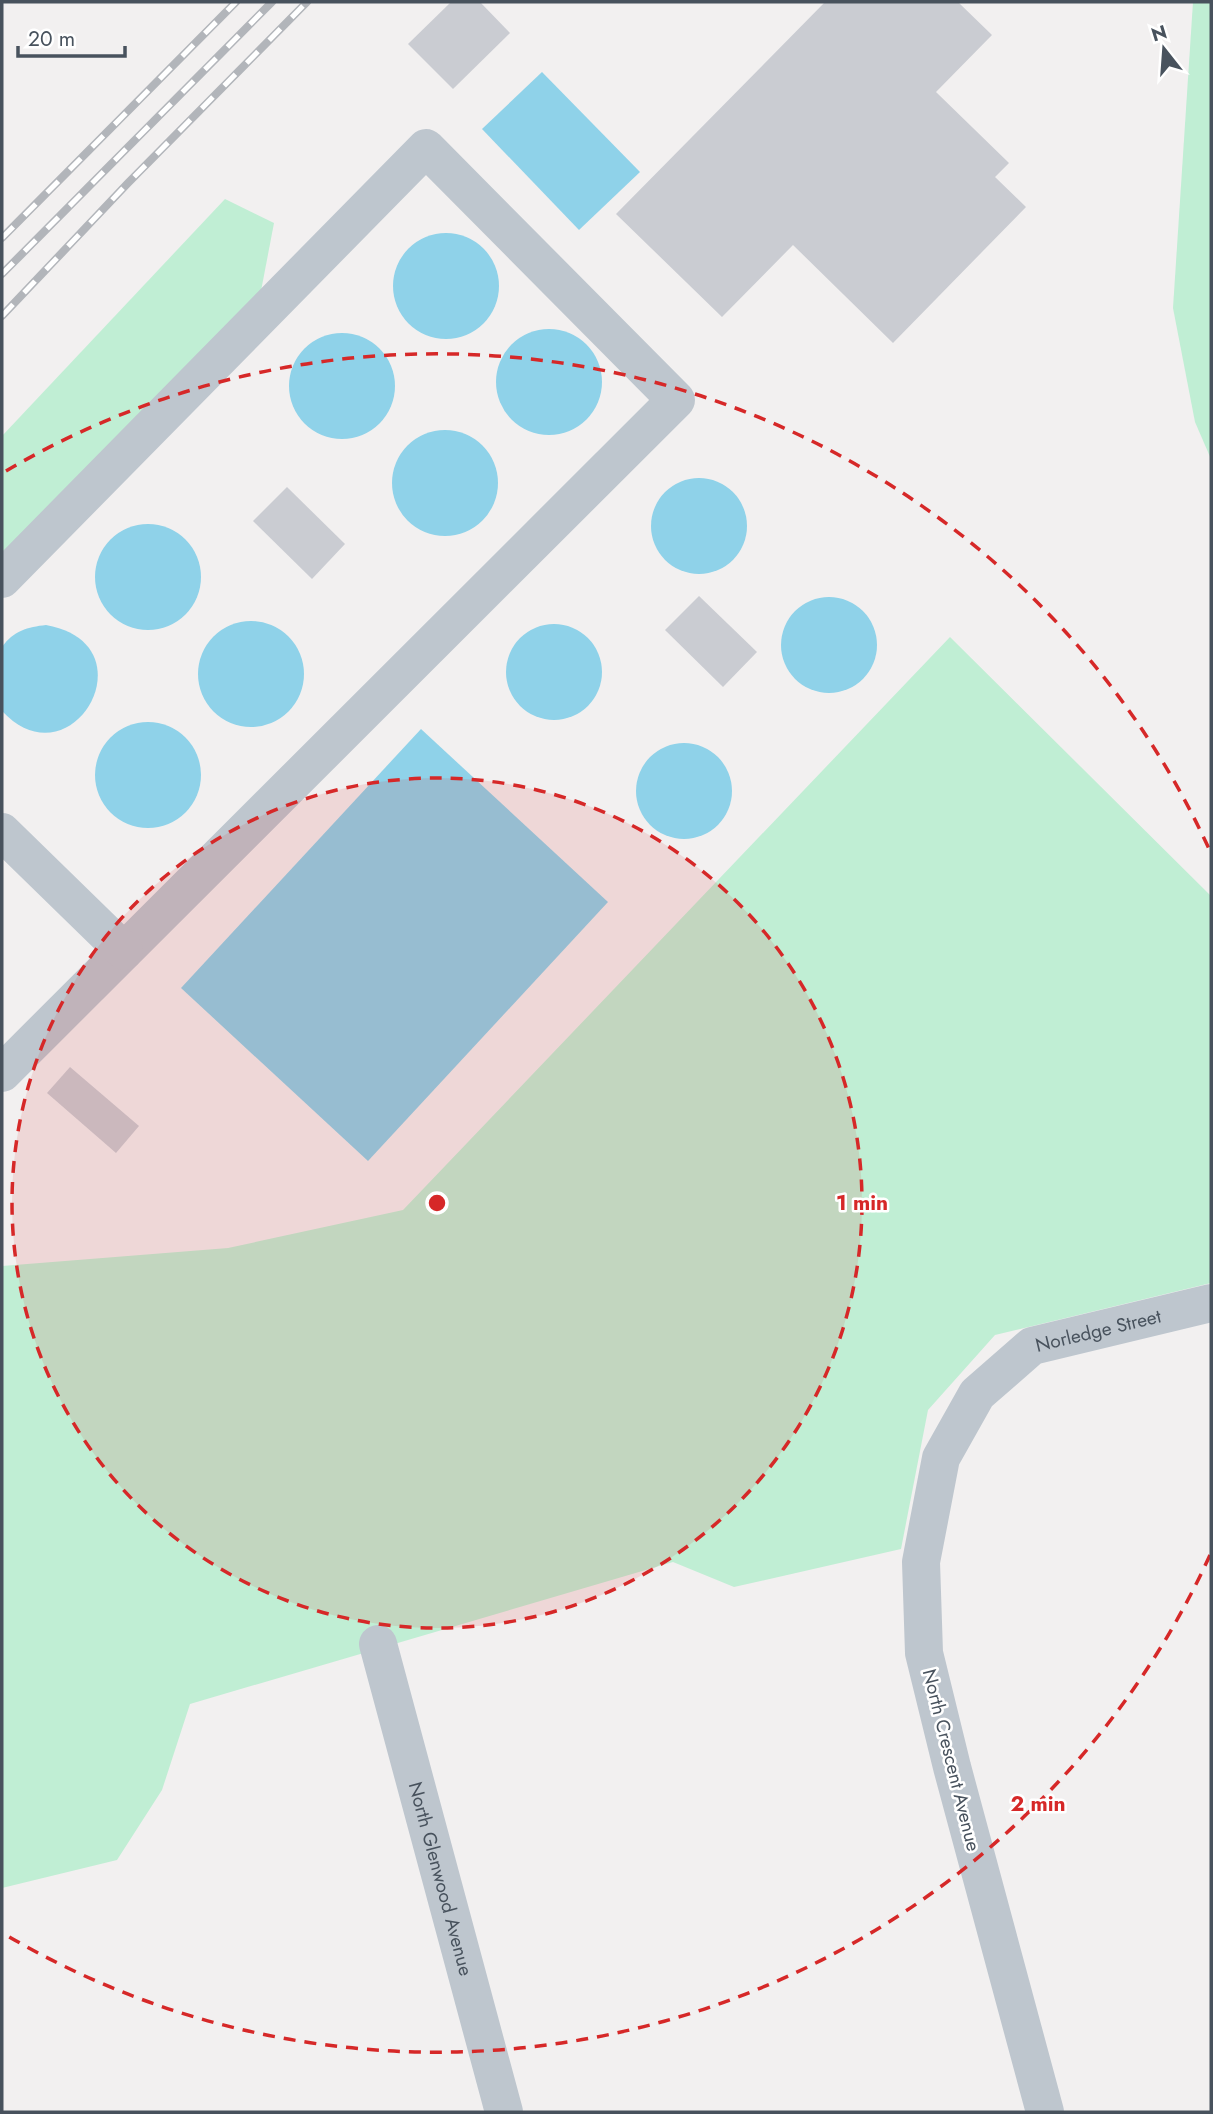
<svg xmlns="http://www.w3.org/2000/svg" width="1213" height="2114" font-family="Jost,sans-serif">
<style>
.green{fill:#c0eed4}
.water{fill:#8fd2e9}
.building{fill:#caccd2}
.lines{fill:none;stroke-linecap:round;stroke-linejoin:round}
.minor{stroke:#bec6ce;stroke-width:38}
.rail-casing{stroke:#b2b5ba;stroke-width:8}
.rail{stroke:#fff;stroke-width:5;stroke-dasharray:16;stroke-linecap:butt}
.ring{fill:none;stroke:#d62828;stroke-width:3.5;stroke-dasharray:12 9}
.labels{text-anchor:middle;stroke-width:5;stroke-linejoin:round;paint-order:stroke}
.street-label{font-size:19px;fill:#48525d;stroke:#fff}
.centre{fill:#d62828;stroke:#fff;stroke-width:3.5}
.ring-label{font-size:21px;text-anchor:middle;font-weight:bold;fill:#d62828;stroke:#fff;stroke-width:5;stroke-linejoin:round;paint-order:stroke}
</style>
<rect width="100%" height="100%" fill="#f2f0f0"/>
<!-- green -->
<g class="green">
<path d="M 1193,2 L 1211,2 L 1211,459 L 1195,422 L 1173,308 Z"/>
<path d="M 225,199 L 274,223 L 261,291 L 2,554 L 2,436 Z"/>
<path d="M 950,637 L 1211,896 L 1211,1283 L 995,1335 L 928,1410 L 901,1549 L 734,1587 L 673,1562 L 190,1704 L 162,1790 L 117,1860 L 2,1888 L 2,1266 L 228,1248 L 403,1210 Z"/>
</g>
<!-- water -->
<g class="water">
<path d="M 542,72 L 640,172 L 579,230 L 482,129 Z"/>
<circle cx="446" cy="286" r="53"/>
<circle cx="549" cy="382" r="53"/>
<circle cx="342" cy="386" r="53"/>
<circle cx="445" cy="483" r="53"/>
<circle cx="699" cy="526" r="48"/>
<circle cx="148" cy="577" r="53"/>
<circle cx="829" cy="645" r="48"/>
<circle cx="251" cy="674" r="53"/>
<circle cx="554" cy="672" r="48"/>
<path d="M 46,625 C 153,644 72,786 2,711 L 2,647 C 13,631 28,627 46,625 Z"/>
<circle cx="148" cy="775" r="53"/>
<path d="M 421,729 L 608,902 L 368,1161 L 181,988 Z"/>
<circle cx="684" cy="791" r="48"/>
</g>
<!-- building -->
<g class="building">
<path d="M 451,2 L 480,2 L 510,33 L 453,89 L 408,44 Z"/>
<path d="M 825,2 L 958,2 L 992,35 L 936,92 L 1009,163 L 995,177 L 1026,207 L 893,343 L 793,245 L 722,317 L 616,214 Z"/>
<path d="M 287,487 L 345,544 L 312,579 L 253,521 Z"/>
<path d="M 699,596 L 757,652 L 723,687 L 665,630 Z"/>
<path d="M 70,1067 L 139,1126 L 116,1153 L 47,1093 Z"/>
</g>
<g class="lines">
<!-- minor -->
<g class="minor">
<path d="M 2,579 L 426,148 L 676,400 L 2,1073"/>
<path d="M 2,832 L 124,951"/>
<path id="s1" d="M 378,1644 L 504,2112"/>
<path id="s2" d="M 1045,2112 L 952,1767 L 924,1653 L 921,1562 L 941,1458 L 977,1394 L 1032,1346 L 1211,1303"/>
</g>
<defs>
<g id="rail">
<path d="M 2,238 L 236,2"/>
<path d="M 2,274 L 272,2"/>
<path d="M 2,316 L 128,183 L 307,2"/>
</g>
</defs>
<!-- rail casing -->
<use href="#rail" class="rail-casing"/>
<!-- rail -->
<use href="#rail" class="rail"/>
</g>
<!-- distance rings -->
<circle cx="437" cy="1203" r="425" fill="#d62828" fill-opacity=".12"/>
<g class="ring">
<circle cx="437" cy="1203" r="425"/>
<path d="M1210 1555A850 850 0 0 1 6 1935M6 471A850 850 0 0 1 1210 851"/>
</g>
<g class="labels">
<!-- street labels -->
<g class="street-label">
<text dy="7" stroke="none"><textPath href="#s2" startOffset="886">Norledge Street</textPath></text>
<text transform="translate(952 1760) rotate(76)" y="7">North Crescent Avenue</text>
<text dy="7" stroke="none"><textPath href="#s1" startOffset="243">North Glenwood Avenue</textPath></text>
</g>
</g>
<circle cx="437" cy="1203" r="10" class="centre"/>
<g class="ring-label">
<text x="862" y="1210">1 min</text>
<text x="1038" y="1811">2 min</text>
</g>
<!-- border -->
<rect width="1213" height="2114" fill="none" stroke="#48525d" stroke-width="7"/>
<!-- north arrow -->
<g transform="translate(1164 49) rotate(343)" stroke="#ffffff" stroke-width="5" paint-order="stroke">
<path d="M0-5L12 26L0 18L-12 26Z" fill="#48525d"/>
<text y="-10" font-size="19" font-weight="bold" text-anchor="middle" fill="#48525d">N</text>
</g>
<!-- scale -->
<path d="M18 46v10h107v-10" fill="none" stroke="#48525d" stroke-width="3.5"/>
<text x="28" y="46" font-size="21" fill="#48525d" stroke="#ffffff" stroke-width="5" paint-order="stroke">20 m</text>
</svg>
